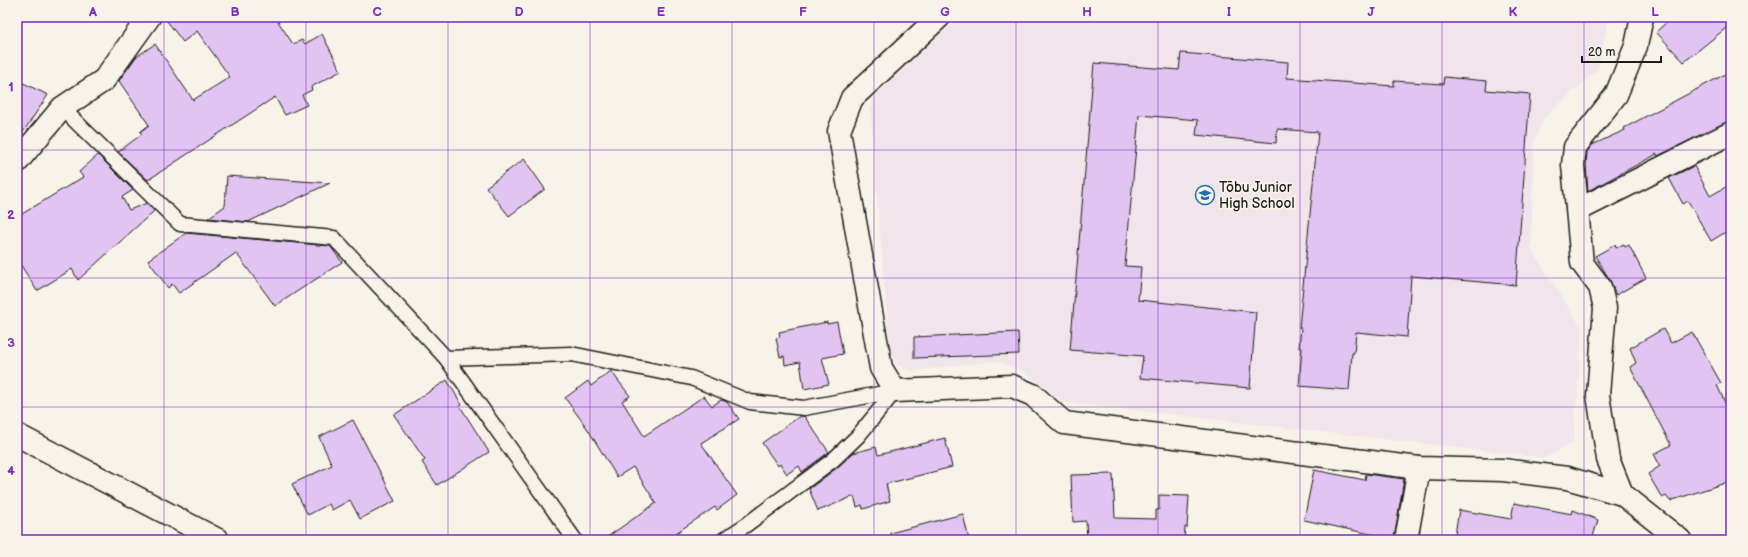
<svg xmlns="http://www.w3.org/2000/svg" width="1748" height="557" font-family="'Balsamiq Sans',sans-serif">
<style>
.built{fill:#f1e5eb}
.building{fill:#e2c4f2;stroke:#1c1c1c}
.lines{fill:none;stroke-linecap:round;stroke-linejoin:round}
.service-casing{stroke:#1c1c1c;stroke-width:17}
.minor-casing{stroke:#1c1c1c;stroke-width:25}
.tertiary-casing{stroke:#1c1c1c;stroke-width:25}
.service{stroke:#f7f3e8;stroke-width:14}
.minor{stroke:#f7f3e8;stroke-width:22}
.tertiary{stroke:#f7f3e8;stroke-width:22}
.grid{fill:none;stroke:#7b2cbf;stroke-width:1;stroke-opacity:0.55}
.labels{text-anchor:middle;stroke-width:3.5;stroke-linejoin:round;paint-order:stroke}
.poi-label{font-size:14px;fill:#1c1c1c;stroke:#f7f3e8;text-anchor:start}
.neatline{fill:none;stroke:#7b2cbf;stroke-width:1.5}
.grid-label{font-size:13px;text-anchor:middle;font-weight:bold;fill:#7b2cbf}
</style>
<rect width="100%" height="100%" fill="#f7f3e8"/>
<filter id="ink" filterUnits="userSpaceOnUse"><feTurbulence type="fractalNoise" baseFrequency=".025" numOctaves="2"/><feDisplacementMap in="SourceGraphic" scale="8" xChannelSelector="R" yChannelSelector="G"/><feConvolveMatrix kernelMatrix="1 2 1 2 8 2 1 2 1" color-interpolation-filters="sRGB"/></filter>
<g filter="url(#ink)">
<!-- built -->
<path class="built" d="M 961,17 L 1609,17 L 1598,69 L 1544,118 L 1534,142 L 1531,249 L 1582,328 L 1574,442 L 1545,458 L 1064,402 L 1022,371 L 996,361 L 912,371 L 896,365 L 889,345 L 870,106 L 884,80 Z"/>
<!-- building -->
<g class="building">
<path d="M 164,17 L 275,17 L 293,44 L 302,40 L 305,44 L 322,34 L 341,71 L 311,87 L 312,90 L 302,95 L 307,105 L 285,115 L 275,97 L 148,180 L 118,152 L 142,134 L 140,132 L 149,125 L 119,81 L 136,57 L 155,44 L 193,100 L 230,77 L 197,31 L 183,42 Z"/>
<path d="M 1672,17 L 1731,17 L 1731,24 L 1684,62 L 1656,32 Z"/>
<path d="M 1181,53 L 1288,62 L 1287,78 L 1394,86 L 1394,81 L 1443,84 L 1444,77 L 1487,81 L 1486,90 L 1530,94 L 1516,285 L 1411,276 L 1407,337 L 1356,332 L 1354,353 L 1352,353 L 1349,390 L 1299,386 L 1302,348 L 1299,348 L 1301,328 L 1299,328 L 1318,132 L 1277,129 L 1276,143 L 1196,135 L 1198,120 L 1139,115 L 1125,266 L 1141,267 L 1138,300 L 1256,312 L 1250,388 L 1140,378 L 1143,356 L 1070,350 L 1094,63 L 1179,70 Z"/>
<path d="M 1731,71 L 1731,120 L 1658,156 L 1657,154 L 1588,191 L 1586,165 L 1587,152 L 1592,145 L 1625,130 L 1624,128 Z"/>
<path d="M 17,80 L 48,95 L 17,141 Z"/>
<path d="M 98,155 L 133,190 L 122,197 L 129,210 L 147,203 L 154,211 L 78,280 L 72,269 L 37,291 L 17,259 L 17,217 L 83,177 L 79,172 Z"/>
<path d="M 524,159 L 545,189 L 509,216 L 486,187 Z"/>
<path d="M 1694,166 L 1710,196 L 1731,184 L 1731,229 L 1711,241 L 1688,201 L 1683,204 L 1669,178 Z"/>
<path d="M 227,176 L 330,183 L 248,222 L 208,218 L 225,206 Z"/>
<path d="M 186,233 L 330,246 L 342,262 L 275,306 L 236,253 L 179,293 L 172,284 L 168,288 L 148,260 Z"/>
<path d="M 1624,244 L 1625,247 L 1629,245 L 1646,278 L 1616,295 L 1610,280 L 1595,256 L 1615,245 L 1616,248 Z"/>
<path d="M 827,322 L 827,324 L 837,322 L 843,354 L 822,358 L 829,384 L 804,389 L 800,362 L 785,365 L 784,356 L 780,357 L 776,338 L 780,337 L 779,332 Z"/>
<path d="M 1663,329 L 1671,343 L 1692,332 L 1721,383 L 1717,385 L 1731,416 L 1731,481 L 1670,501 L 1666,496 L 1662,498 L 1648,474 L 1660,466 L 1654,454 L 1671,445 L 1630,367 L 1636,363 L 1630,348 Z"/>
<path d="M 1018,332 L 1019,354 L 914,358 L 914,337 Z"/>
<path d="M 611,371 L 630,396 L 622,401 L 644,436 L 704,396 L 712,406 L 721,400 L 727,402 L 739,419 L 701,443 L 737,495 L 717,510 L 715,507 L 670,537 L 668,534 L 658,540 L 603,540 L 656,503 L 633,467 L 617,477 L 587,428 L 565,398 L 588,381 L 591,386 Z"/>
<path d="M 447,380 L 462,405 L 460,406 L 489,452 L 437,485 L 422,462 L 425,460 L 394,415 Z"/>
<path d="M 800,416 L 804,416 L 829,452 L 802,472 L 799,466 L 787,474 L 780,464 L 778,466 L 762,443 Z"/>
<path d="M 353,420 L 395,501 L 360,519 L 350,500 L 332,510 L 329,504 L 308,515 L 292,484 L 332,465 L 319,437 Z"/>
<path d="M 945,438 L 952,467 L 886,484 L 890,501 L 863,509 L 862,505 L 857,507 L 854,496 L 818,511 L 809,489 L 838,467 L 853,453 L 876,447 L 878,455 Z"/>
<path d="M 1314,470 L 1365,480 L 1366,474 L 1404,479 L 1394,539 L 1304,520 Z"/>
<path d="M 1113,474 L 1115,518 L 1156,519 L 1156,510 L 1159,510 L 1159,495 L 1189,496 L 1187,528 L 1185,527 L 1184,540 L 1087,540 L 1086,521 L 1073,522 L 1071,475 Z"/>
<path d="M 1514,503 L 1572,514 L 1573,510 L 1598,520 L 1592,540 L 1562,539 L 1562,540 L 1454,540 L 1459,510 L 1511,519 Z"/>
<path d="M 963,514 L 969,540 L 891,540 L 890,533 Z"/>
</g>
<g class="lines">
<defs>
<g id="service">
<path d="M 62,108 L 180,224 L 334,238 L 446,358 L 571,354 L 691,378 L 750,402 L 804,408 L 895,391"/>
<path d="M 446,358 L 575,540"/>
<path d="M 723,540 L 746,525 L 833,460 L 858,436 L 895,391"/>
</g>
<g id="minor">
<path d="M 939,17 L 852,98 L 839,131 L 881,368 L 895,391 L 1012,386 L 1033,395 L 1064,423 L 1419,468 L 1503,470 L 1567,478 L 1622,494 L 1680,540"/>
<path d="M 1578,210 L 1731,133"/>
<path d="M 17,435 L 218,540"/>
<path d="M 1622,494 L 1608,459 L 1598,395 L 1605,308 L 1600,287 L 1582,263 L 1573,165 L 1575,147 L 1616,95 L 1636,46 L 1642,17"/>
<path d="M 1406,540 L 1419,468"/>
</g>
<path id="tertiary" d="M 17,162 L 62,108 L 104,80 L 149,17"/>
</defs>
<!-- service casing -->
<use href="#service" class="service-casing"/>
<!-- minor casing -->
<use href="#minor" class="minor-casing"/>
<!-- tertiary casing -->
<use href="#tertiary" class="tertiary-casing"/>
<!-- service -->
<use href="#service" class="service"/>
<!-- minor -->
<use href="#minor" class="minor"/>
<!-- tertiary -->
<use href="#tertiary" class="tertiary"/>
</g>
</g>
<!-- grid -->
<path class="grid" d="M 164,17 L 164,540M 306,17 L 306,540M 448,17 L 448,540M 590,17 L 590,540M 732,17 L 732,540M 874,17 L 874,540M 1016,17 L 1016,540M 1158,17 L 1158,540M 1300,17 L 1300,540M 1442,17 L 1442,540M 1584,17 L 1584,540M 17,150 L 1731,150M 17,278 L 1731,278M 17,407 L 1731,407"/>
<!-- icons -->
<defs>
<symbol id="school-ring" viewBox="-11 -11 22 22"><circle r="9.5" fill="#f7f3e8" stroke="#1f6fb2" stroke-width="1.5"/><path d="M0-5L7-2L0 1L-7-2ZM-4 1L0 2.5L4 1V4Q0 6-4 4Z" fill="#1f6fb2"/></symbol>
</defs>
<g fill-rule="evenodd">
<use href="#school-ring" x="1194" y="184" width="22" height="22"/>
</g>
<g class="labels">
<!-- poi labels -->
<g class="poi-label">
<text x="1219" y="192">Tōbu Junior<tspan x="1219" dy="16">High School</tspan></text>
</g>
</g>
<!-- margin -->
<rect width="1748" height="557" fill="none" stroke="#f7f3e8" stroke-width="44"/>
<!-- scale -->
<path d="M1582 56v6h79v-6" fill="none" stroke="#1c1c1c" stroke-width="2"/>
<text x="1588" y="56" font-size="12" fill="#1c1c1c" stroke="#f7f3e8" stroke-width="3" paint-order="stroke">20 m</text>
<rect x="22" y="22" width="1704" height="513" class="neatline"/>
<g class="grid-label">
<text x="93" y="16">A</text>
<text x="235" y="16">B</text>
<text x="377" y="16">C</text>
<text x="519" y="16">D</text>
<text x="661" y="16">E</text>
<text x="803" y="16">F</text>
<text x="945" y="16">G</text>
<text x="1087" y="16">H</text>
<text x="1229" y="16">I</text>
<text x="1371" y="16">J</text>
<text x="1513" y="16">K</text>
<text x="1655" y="16">L</text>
<text x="11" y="91">1</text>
<text x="11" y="219">2</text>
<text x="11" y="347">3</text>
<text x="11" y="475">4</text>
</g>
</svg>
